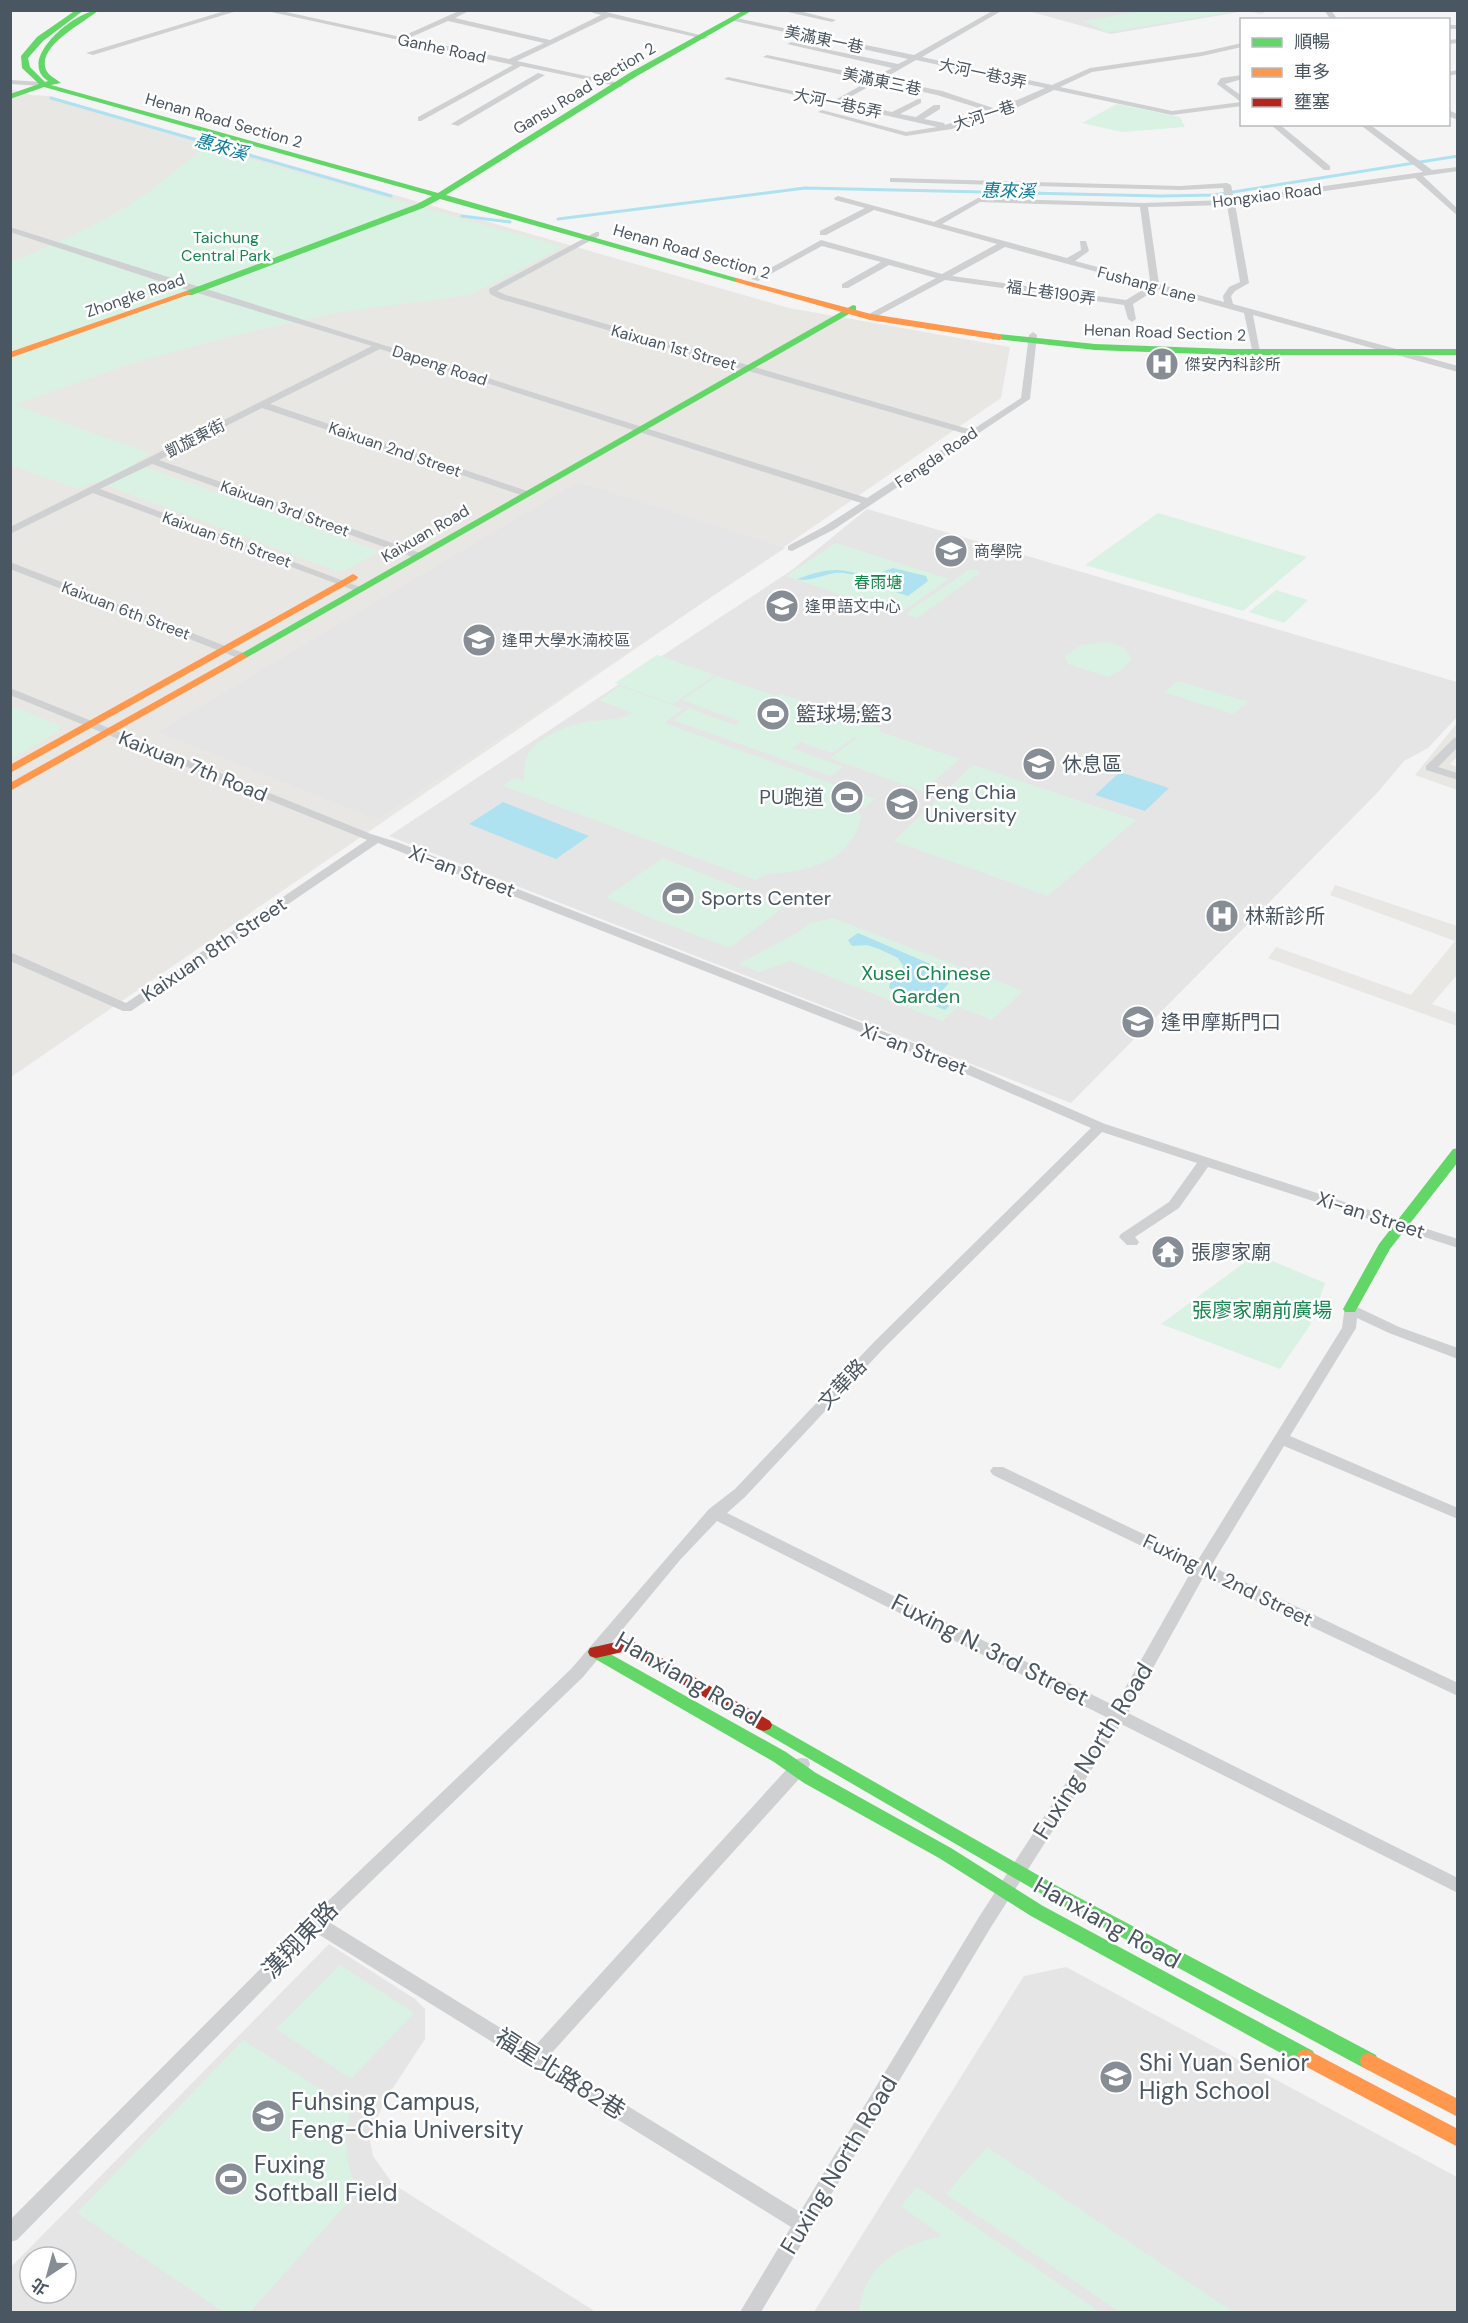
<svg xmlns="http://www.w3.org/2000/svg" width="1468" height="2323" font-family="'DM Sans','Noto Sans TC',sans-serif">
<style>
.commercial{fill:#e8e7e3}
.education{fill:#e6e5e6;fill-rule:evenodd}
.green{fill:#d9f2e3}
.water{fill:#aee2f0}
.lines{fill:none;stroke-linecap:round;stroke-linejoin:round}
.stream{stroke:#aee2f0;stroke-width:3}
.street{fill:#ced0d2;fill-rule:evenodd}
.fast{fill:#63d668;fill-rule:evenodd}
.slow{fill:#ff974d;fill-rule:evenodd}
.jam{fill:#b3261e;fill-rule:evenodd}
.labels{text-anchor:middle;stroke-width:5;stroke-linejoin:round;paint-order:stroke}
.far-street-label{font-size:16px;fill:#4a5661;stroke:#fff}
.far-park-label{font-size:16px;fill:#17864f;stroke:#fff}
.far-poi-label{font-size:16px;fill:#4a5661;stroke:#fff;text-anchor:start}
.far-water-label{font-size:18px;font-style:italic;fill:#0c7c9b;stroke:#fff}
.poi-label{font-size:20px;fill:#4a5661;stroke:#fff;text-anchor:start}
.street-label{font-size:20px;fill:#4a5661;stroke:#fff}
.park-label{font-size:20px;fill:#17864f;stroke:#fff}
.near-street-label{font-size:24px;fill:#4a5661;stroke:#fff}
.near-poi-label{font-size:24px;fill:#4a5661;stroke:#fff;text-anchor:start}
</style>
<rect width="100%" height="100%" fill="#f4f4f4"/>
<!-- commercial -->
<g class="commercial">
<path d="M 11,89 L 31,95 L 49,96 L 789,308 L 1010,347 L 1001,398 L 11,1077 Z"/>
<path d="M 1457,723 L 1457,757 L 1450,764 L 1457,767 L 1457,790 L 1415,775 Z"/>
<path d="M 1335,885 L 1457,926 L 1457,975 L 1432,1004 L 1457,1013 L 1457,1026 L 1268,958 L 1276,947 L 1411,995 L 1455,941 L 1330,895 Z"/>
</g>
<!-- education -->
<g class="education">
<path d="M 1263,10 L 1266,11 L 1262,14 L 1245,11 L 1111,34 L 1028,11 Z"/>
<path d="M 578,482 L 785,548 L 377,819 L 158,732 Z"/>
<path d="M 867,509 L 1457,682 L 1457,717 L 1428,748 L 1404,761 L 1378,792 L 1071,1103 L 389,836 L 792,570 Z"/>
<path d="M 329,1944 L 415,1999 L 425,2009 L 425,2039 L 387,2097 L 369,2135 L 373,2156 L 393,2184 L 596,2312 L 11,2312 L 11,2267 ZM 30,2257 L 66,2257 L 66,2293 L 30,2293 Z"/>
<path d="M 1066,1967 L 1457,2177 L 1457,2312 L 814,2312 L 1024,1976 Z"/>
</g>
<!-- green -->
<g class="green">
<path d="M 1149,10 L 1238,10 L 1238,11 L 1107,32 L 1083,21 Z"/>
<path d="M 1117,104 L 1180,117 L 1185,127 L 1122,132 L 1082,123 Z"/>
<path d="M 203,146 L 563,247 L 470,295 L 335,313 L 232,336 L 129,364 L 15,405 L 151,454 L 134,463 L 376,550 L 377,553 L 345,570 L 336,571 L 95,481 L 77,489 L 11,465 L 10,262 C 70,239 131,210 179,168 C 188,161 197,155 203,146 Z"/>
<path d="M 1158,513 L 1307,557 L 1243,611 L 1085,565 Z"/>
<path d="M 836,543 L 949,579 L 899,614 L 786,576 Z"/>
<path d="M 970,569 L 981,572 L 917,618 L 905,614 Z"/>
<path d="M 1276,590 L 1308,600 L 1284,623 L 1249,612 Z"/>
<path d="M 1106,642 C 1117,645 1128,646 1131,660 L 1123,669 L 1108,677 L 1068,664 L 1065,657 L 1081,645 Z"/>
<path d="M 657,655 L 715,675 L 673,704 L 615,683 Z"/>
<path d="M 717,676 L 776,696 L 781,694 L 829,710 L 826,713 L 830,715 L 834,712 L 881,728 L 878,731 L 960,759 L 922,791 L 830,758 L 857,738 L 854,737 L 832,753 L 800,742 L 792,748 L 843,767 L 830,776 L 673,720 L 689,708 L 734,725 L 740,721 L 682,700 Z"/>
<path d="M 1178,681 L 1248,702 L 1233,714 L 1164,692 Z"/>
<path d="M 620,686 L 683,709 L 664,723 L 875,799 L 864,808 L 856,805 L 861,817 C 853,855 822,867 787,872 C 775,874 766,872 756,880 L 503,786 L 514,778 L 524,781 C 524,772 524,761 529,753 C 540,735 571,724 591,721 C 606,719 620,721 632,713 L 599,700 Z"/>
<path d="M 10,705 L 59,725 L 59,731 L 11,759 Z"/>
<path d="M 973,765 L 1136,820 L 1048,896 L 894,841 Z"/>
<path d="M 663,858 L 785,906 L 730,948 L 646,916 L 606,897 Z"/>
<path d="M 833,918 L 1023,991 L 992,1020 L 958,1007 L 942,1021 L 790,961 L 759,972 L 738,964 L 797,933 L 809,923 Z"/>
<path d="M 1256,1254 L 1325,1283 L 1310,1325 L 1280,1369 L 1161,1324 Z"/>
<path d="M 340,1965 L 414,2013 L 351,2079 L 276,2029 Z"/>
<path d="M 243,2040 L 350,2108 C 345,2143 343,2157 358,2191 L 250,2312 L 224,2312 L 77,2213 Z"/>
<path d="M 987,2147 L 1233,2312 L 1120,2312 L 946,2194 Z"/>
<path d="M 917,2187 L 1100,2312 L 859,2312 C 864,2266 899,2245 942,2236 L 901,2206 Z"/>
</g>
<!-- water -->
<g class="water">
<path d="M 893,568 L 926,576 L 928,581 L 908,596 C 886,590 866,576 844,573 C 828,571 812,583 797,579 C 831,567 840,567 874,579 L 882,572 Z"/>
<path d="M 1120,772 L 1169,788 L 1145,811 L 1095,795 Z"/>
<path d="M 503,802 L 589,836 L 556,859 L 469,824 Z"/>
<path d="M 858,933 L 956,975 L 940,993 L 956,999 L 945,1010 L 889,988 L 892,972 L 904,967 L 898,958 L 879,949 L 867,945 L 852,946 L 848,940 Z"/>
</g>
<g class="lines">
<!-- stream -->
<g class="stream">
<path d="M 51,98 L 391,196"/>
<path d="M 462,216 L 510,222"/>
<path d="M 558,219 L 805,188 L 1161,196 L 1214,195 L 1458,156"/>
</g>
<!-- street -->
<g class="street">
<path d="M 228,10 L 240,10 L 93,55 L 86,53 Z"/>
<path d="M 262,10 L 277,10 L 401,37 L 461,10 L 471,10 L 455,18 L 550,40 L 601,15 L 584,10 L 598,10 L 708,37 L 704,39 L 609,17 L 517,61 L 619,83 L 622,83 L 622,87 L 521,66 L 421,121 L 418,121 L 418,117 L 513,65 ZM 448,21 L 544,43 L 509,59 L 409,38 Z"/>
<path d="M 779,10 L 795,10 L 836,20 L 832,22 Z"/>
<path d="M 994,10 L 1003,10 L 922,57 L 1052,85 L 1090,68 L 1202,52 L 1242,43 L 1242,47 L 1202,56 L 1092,72 L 1060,87 L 1172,111 L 1241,102 L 1217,84 L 1221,78 L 1242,75 L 1242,79 L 1225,84 L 1242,96 L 1242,106 L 1172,115 L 1054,90 L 1012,110 L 973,120 L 952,129 L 906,136 L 818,112 L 822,110 L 906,132 L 937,127 L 724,79 L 728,77 L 835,100 L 869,81 L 763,57 L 767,55 L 875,77 L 892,68 L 787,44 L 791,42 L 898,64 L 908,59 L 734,21 L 730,19 L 731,17 L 914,55 ZM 916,60 L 1045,88 L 996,109 L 942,91 L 883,79 ZM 877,82 L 937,95 L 988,111 L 945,125 L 944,123 L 924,119 L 940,109 L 940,105 L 934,105 L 916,117 L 900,114 L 921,103 L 921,99 L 918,99 L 892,112 L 843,101 Z"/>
<path d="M 1324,10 L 1331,10 L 1338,20 L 1331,20 Z"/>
<rect x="1448" y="25" width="10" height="4"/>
<path d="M 1458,39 L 1458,43 L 1448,44 L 1448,40 Z"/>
<path d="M 1458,70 L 1458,74 L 1448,76 L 1448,72 Z"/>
<path d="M 538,73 L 545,75 L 458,126 L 451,124 Z"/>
<path d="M 10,80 L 42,82 L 46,84 L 42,86 L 10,84 Z"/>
<path d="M 1448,110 L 1458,114 L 1458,120 L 1448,116 Z"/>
<path d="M 1270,124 L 1279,124 L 1330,166 L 1330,170 L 1324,170 Z"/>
<path d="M 1359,124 L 1369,124 L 1432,170 L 1458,167 L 1458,171 L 1423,176 L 1458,209 L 1458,216 L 1415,178 L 1235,204 L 1249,283 L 1235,291 L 1231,296 L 1233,304 L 1458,366 L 1458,372 L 1253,315 L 1260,352 L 1253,354 L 1244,313 L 1157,289 L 1133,304 L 1136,319 L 1132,322 L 1128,319 L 1124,305 L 945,280 L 870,320 L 867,319 L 867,315 L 936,278 L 889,265 L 848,288 L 842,288 L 842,284 L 881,262 L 822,246 L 758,281 L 751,279 L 821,240 L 942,274 L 997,244 L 874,210 L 826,235 L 820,235 L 820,231 L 865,208 L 835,200 L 834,198 L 838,196 L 934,222 L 978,198 L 1144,203 L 1226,200 L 1223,188 L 1180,190 L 890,182 L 890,178 L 893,178 L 1180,186 L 1227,183 L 1231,185 L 1234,199 L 1423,172 ZM 980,202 L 1140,207 L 1150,281 L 1075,261 L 1089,251 L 1086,241 L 1080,241 L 1081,250 L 1067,258 L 942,224 ZM 1227,205 L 1240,282 L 1229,287 L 1223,296 L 1224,302 L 1159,284 L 1148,207 ZM 1005,247 L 1149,286 L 1126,300 L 952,276 Z"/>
<path d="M 10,227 L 867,498 L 966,434 L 500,299 L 490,294 L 489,289 L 596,232 L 599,232 L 599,236 L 497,291 L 506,295 L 972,430 L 1021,398 L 1029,335 L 1033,332 L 1037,335 L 1030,399 L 833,530 L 792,551 L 788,550 L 788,546 L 825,526 L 861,503 L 380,349 L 270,404 L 530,492 L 530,496 L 524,496 L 262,408 L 159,460 L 423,554 L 423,558 L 415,558 L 152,464 L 100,489 L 365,589 L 360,592 L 356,591 L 93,493 L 10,534 L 10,527 L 372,346 L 168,284 L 10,232 Z"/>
<path d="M 10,562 L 246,654 L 247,656 L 242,659 L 238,658 L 10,569 Z"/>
<path d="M 10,688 L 371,834 L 397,842 L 967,1064 L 1105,1124 L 1458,1239 L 1458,1248 L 1208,1167 L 1179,1208 L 1135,1237 L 1139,1242 L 1137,1245 L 1127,1245 L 1119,1237 L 1121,1234 L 1169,1202 L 1197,1163 L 1102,1132 L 884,1348 L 745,1497 L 727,1513 L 1115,1706 L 1192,1570 L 993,1475 L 990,1471 L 993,1467 L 1003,1467 L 1198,1560 L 1342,1328 L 1345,1306 L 1355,1306 L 1399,1327 L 1458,1348 L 1458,1359 L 1389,1333 L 1357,1318 L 1356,1328 L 1290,1436 L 1458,1508 L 1458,1519 L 1284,1446 L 1211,1566 L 1458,1683 L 1458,1696 L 1204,1576 L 1128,1713 L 1458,1878 L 1458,1893 L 1121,1724 L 991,1927 L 761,2312 L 740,2312 L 791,2227 L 318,1934 L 17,2240 L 10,2242 L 10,2220 L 329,1900 L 571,1669 L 709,1509 L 735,1489 L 874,1342 L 1091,1128 L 957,1070 L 378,843 L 131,1011 L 123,1011 L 10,961 L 10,952 L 126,1003 L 367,840 L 10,695 ZM 717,1521 L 1108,1718 L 979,1917 L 800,2212 L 548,2057 L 808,1769 L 810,1764 L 808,1759 L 802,1758 L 796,1759 L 533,2048 L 329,1922 L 583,1677 L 680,1560 Z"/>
<path d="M 1458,737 L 1458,747 L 1438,767 L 1458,773 L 1458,780 L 1426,770 L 1426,766 L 1454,738 Z"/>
</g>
<!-- fast -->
<g class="fast">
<path d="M 76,10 L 84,10 L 43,41 L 28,58 L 30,67 L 45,82 L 48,81 C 15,59 77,10 99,10 C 85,22 41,44 45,66 C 46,75 55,78 61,83 L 51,85 L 438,193 L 631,72 L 744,10 L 753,10 L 637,76 L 446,195 L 743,280 L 736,282 L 440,199 L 423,208 L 192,295 L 186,295 L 186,291 L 417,204 L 432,196 L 44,87 L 10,99 L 10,94 L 39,84 L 22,68 L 21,56 L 37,37 Z"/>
<path d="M 853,305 L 856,306 L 856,310 L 246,658 L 242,659 L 237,656 Z"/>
<path d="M 999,334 L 1095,344 L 1230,349 L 1458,349 L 1458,355 L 1230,355 L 1095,350 L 996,339 L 996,335 Z"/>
<path d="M 1458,1148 L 1458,1162 L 1390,1249 L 1355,1312 L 1345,1312 L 1343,1309 L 1379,1244 L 1453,1149 Z"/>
<path d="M 596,1646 L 786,1752 L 816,1773 L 951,1848 L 1043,1906 L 1313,2051 L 1315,2057 L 1313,2063 L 1306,2065 L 1299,2063 L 1031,1916 L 939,1858 L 804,1783 L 774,1762 L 590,1656 L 588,1652 L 590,1648 Z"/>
<path d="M 764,1719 L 1059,1887 L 1376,2055 L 1378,2061 L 1376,2067 L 1369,2069 L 1362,2067 L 1047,1897 L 758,1729 L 756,1725 L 758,1721 Z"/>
</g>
<!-- slow -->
<g class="slow">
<path d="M 736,278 L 871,314 L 999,334 L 1003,337 L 999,340 L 870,320 L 736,282 Z"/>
<path d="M 186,291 L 193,293 L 10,358 L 10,352 Z"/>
<path d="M 353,574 L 358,577 L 357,579 L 10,773 L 10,765 Z"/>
<path d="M 242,653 L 247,656 L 246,658 L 10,791 L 10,783 Z"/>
<path d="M 1306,2049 L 1458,2129 L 1458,2147 L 1299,2063 L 1297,2057 L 1299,2051 Z"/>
<path d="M 1369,2053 L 1458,2099 L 1458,2117 L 1362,2067 L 1360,2061 L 1362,2055 Z"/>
</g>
<!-- jam -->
<path class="jam" d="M 629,1639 L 770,1721 L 772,1725 L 770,1729 L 764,1731 L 758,1729 L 627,1651 L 596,1658 L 590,1656 L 588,1652 L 590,1648 Z"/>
</g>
<!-- icons -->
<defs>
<symbol id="hospital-disc" viewBox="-11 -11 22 22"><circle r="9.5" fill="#868d94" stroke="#fff"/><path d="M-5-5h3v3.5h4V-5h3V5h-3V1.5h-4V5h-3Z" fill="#fff"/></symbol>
<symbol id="university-disc" viewBox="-11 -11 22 22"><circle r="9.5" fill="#868d94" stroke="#fff"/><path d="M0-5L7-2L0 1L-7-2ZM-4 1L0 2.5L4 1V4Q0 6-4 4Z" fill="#fff"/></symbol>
<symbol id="stadium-disc" viewBox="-11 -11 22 22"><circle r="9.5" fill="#868d94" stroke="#fff"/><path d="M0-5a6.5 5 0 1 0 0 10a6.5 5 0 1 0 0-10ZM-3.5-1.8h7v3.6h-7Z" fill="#fff"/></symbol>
<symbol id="temple-disc" viewBox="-11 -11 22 22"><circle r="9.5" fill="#868d94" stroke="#fff"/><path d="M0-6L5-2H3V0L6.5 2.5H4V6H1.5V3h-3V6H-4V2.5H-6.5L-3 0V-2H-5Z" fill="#fff"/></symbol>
<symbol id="school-disc" viewBox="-11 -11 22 22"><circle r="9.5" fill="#868d94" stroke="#fff"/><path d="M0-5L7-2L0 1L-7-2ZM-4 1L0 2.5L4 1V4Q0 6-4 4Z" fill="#fff"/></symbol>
</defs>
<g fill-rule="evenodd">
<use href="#hospital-disc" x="1143" y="345" width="38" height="38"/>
<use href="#university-disc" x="932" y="532" width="38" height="38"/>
<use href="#university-disc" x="763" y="587" width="38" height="38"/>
<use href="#university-disc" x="460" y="621" width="38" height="38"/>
<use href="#stadium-disc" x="754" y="695" width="38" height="38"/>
<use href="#university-disc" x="1020" y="745" width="38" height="38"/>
<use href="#stadium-disc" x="828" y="778" width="38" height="38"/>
<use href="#university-disc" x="883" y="785" width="38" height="38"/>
<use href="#stadium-disc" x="659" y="879" width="38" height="38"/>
<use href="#hospital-disc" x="1203" y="897" width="38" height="38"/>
<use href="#university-disc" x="1119" y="1003" width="38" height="38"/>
<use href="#temple-disc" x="1149" y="1233" width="38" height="38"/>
<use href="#school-disc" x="1097" y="2058" width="38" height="38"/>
<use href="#university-disc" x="249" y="2097" width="38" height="38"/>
<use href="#stadium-disc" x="212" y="2160" width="38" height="38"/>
</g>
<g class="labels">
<!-- far-street labels -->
<g class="far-street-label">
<text transform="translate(824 39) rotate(12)" y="6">美滿東一巷</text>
<text transform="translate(442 48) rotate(12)" y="6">Ganhe Road</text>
<text transform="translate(983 73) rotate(12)" y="6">大河一巷3弄</text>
<text transform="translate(882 81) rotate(12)" y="6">美滿東三巷</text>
<text transform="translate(584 88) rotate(-31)" y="6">Gansu Road Section 2</text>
<text transform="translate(838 103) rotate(12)" y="6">大河一巷5弄</text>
<text transform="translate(984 115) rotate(-18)" y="6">大河一巷</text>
<text transform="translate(224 120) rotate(16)" y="6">Henan Road Section 2</text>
<text transform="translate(1267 195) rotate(-7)" y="6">Hongxiao Road</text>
<text transform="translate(692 251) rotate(16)" y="6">Henan Road Section 2</text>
<text transform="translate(1147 284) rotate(15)" y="6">Fushang Lane</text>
<text transform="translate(1051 292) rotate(8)" y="6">福上巷190弄</text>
<text transform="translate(135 295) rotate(-19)" y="6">Zhongke Road</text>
<text transform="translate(1165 332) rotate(2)" y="6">Henan Road Section 2</text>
<text transform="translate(674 347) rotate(16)" y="6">Kaixuan 1st Street</text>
<text transform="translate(440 365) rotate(18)" y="6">Dapeng Road</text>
<text transform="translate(195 438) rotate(-27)" y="6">凱旋東街</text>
<text transform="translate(395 449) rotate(19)" y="6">Kaixuan 2nd Street</text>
<text transform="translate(936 457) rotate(-34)" y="6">Fengda Road</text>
<text transform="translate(285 508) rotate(20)" y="6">Kaixuan 3rd Street</text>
<text transform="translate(425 533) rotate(-30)" y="6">Kaixuan Road</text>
<text transform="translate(227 539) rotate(20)" y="6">Kaixuan 5th Street</text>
<text transform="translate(126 610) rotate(21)" y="6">Kaixuan 6th Street</text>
</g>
<!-- far-park labels -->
<g class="far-park-label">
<text x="226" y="243">Taichung<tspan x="226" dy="18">Central Park</tspan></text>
<text x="878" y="588">春雨塘</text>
</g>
<!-- far-poi labels -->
<g class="far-poi-label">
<text x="1185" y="370">傑安內科診所</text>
<text x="974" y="557">商學院</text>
<text x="805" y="612">逢甲語文中心</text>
<text x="502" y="646">逢甲大學水湳校區</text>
</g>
<!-- far-water labels -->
<g class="far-water-label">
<text transform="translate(221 147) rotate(16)" y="6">惠來溪</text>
<text transform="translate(1008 191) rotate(1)" y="6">惠來溪</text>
</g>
<!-- poi labels -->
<g class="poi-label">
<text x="796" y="721">籃球場;籃3</text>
<text x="1062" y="771">休息區</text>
<text x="925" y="799">Feng Chia<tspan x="925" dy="23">University</tspan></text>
<text x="824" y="804" text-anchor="end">PU跑道</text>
<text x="701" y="905">Sports Center</text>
<text x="1245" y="923">林新診所</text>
<text x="1161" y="1029">逢甲摩斯門口</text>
<text x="1191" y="1259">張廖家廟</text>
</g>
<!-- street labels -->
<g class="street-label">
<text transform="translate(193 766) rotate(22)" y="7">Kaixuan 7th Road</text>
<text transform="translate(462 871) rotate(21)" y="7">Xi-an Street</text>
<text transform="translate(214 949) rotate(-34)" y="7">Kaixuan 8th Street</text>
<text transform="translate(914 1049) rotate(21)" y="7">Xi-an Street</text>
<text transform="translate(1371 1215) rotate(18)" y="7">Xi-an Street</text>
<text transform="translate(842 1384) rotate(-47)" y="7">文華路</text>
<text transform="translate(1228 1580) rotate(26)" y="7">Fuxing N. 2nd Street</text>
</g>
<!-- park labels -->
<g class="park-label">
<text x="926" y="980">Xusei Chinese<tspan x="926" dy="23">Garden</tspan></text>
<text x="1262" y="1317">張廖家廟前廣場</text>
</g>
<!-- near-street labels -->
<g class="near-street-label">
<text transform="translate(990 1650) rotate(27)" y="8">Fuxing N. 3rd Street</text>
<text transform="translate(688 1679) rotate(30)" y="8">Hanxiang Road</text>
<text transform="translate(1093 1751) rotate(-58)" y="8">Fuxing North Road</text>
<text transform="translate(1107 1923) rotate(29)" y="8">Hanxiang Road</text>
<text transform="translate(300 1940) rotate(-46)" y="8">漢翔東路</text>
<text transform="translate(560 2074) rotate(32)" y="8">福星北路82巷</text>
<text transform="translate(839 2165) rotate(-59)" y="8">Fuxing North Road</text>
</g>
<!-- near-poi labels -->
<g class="near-poi-label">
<text x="1139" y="2071">Shi Yuan Senior<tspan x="1139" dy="28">High School</tspan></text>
<text x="291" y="2110">Fuhsing Campus,<tspan x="291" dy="28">Feng-Chia University</tspan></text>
<text x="254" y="2173">Fuxing<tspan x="254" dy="28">Softball Field</tspan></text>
</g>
</g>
<!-- border -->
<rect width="1468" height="2323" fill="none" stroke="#4a5661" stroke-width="24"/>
<!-- legend -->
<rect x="1240" y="18" width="210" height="108" fill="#ffffff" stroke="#b7bbc0" stroke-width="1.5"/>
<rect x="1252" y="38" width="30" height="9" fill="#63d668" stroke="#b7bbc0" stroke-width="1.5"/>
<text x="1294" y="48" font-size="18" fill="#4a5661">順暢</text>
<rect x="1252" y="68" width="30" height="9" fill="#ff974d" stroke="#b7bbc0" stroke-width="1.5"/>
<text x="1294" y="78" font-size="18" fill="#4a5661">車多</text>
<rect x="1252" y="98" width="30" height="9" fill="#b3261e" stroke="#b7bbc0" stroke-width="1.5"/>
<text x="1294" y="108" font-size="18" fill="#4a5661">壅塞</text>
<!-- north arrow -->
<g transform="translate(48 2275) rotate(216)"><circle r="28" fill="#ffffff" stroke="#b7bbc0" stroke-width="1.5"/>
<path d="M0-4.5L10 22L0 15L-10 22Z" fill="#868d94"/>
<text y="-9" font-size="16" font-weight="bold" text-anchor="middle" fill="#4a5661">北</text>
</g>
</svg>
